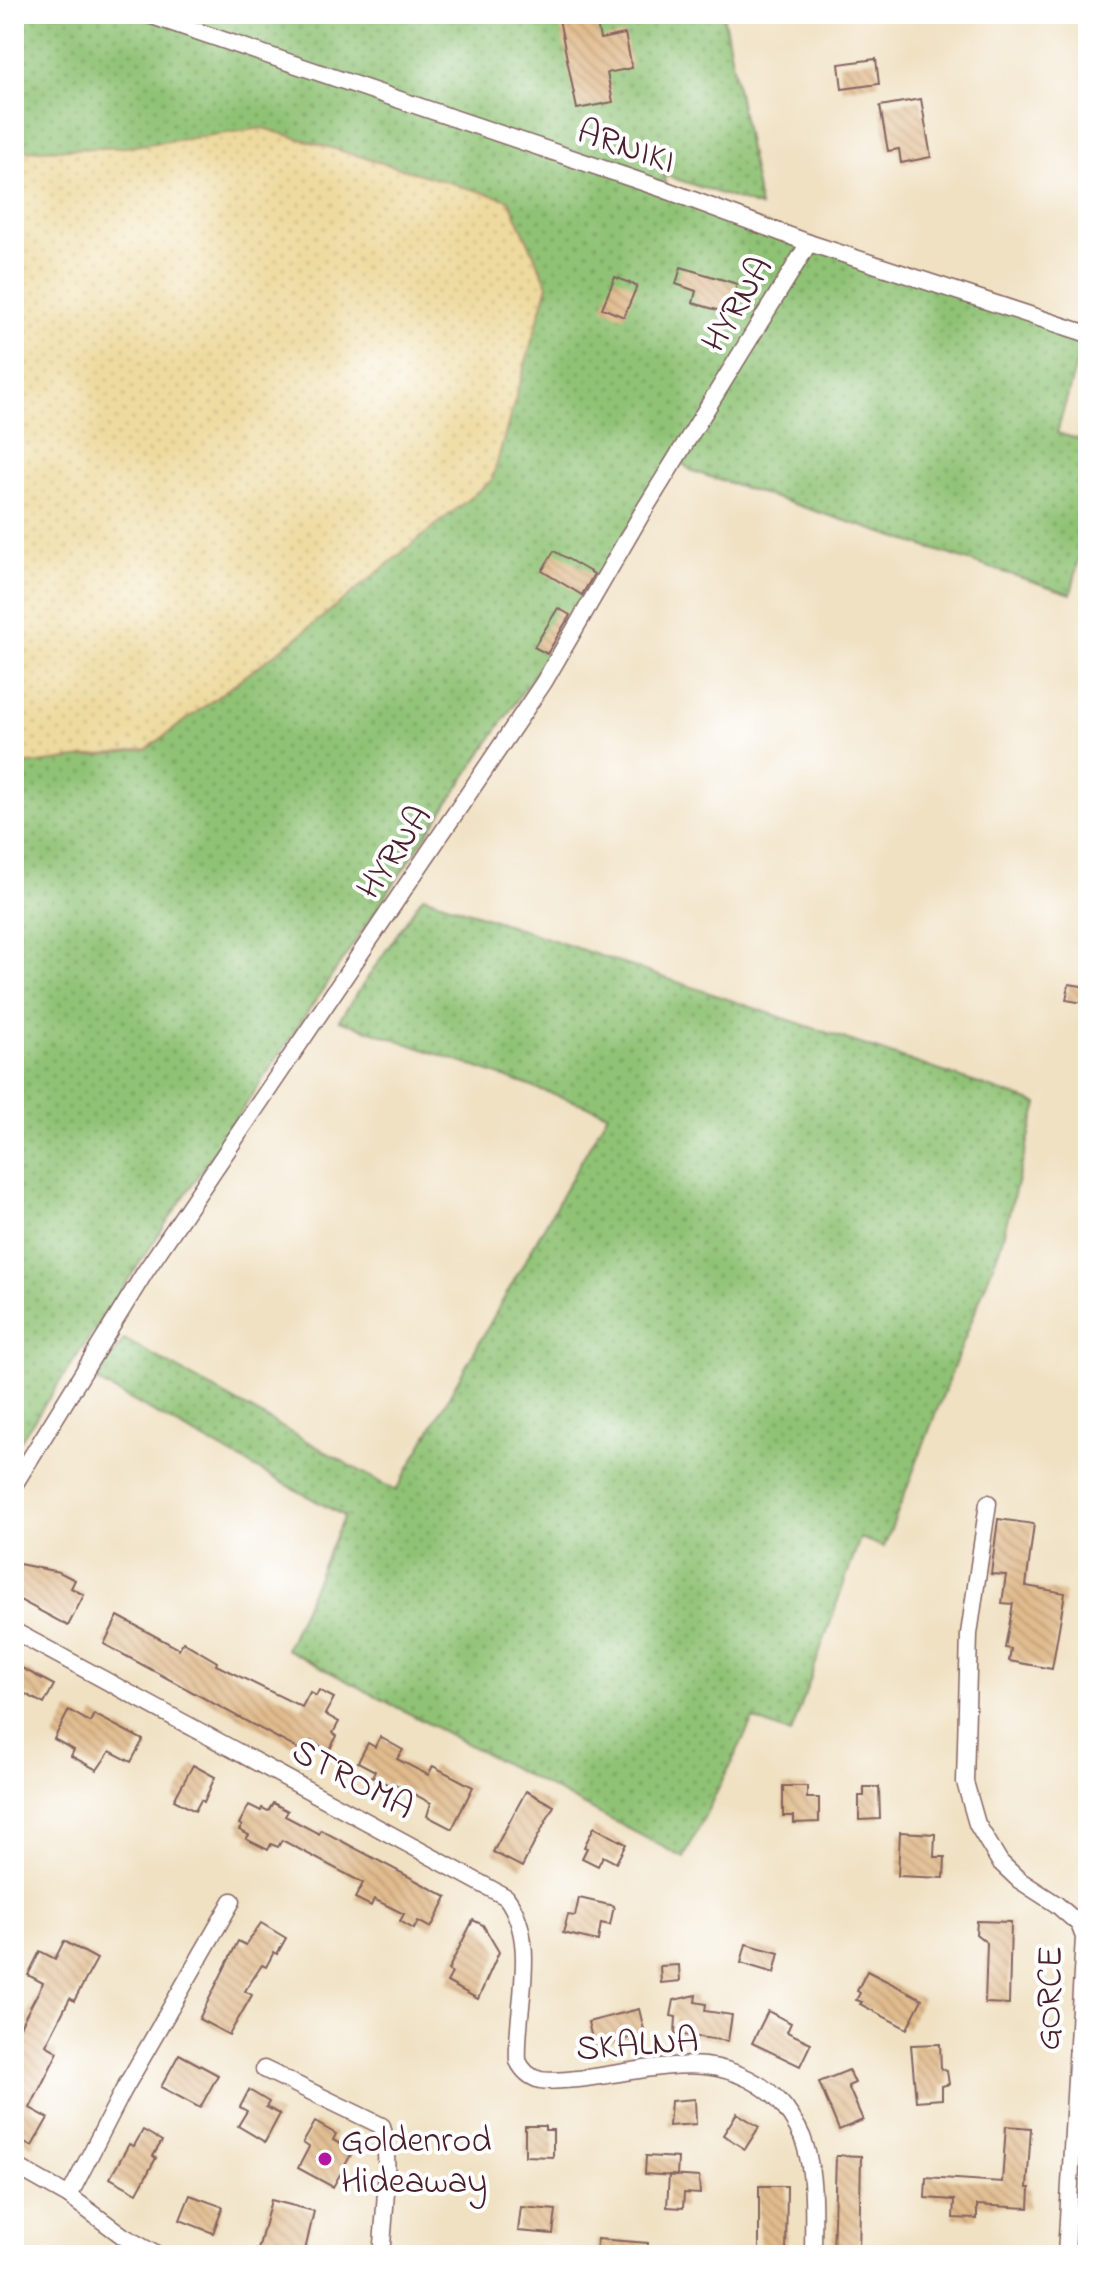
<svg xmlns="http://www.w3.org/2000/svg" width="1102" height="2269" font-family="'Indie Flower',sans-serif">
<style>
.grass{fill:url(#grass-dots);stroke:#6c7050;stroke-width:2}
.sand{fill:url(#sand-dots);stroke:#9c7c64;stroke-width:2}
.building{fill:url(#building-back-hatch)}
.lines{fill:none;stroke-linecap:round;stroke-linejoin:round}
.minor-casing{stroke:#846360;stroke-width:19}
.minor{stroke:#fff;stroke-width:16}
.poi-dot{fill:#b5179e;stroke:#fff;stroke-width:3}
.labels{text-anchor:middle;stroke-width:8;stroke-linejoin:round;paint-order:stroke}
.street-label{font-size:36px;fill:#4a1f2b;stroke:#fff}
.poi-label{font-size:36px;fill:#4a1f2b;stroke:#fff;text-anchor:start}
</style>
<defs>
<pattern id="grass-dots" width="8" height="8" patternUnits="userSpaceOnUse" patternTransform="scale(2)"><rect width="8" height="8" fill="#8fc274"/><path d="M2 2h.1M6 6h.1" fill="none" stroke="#779d5f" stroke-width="1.8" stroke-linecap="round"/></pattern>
<pattern id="sand-dots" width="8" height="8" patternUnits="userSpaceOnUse" patternTransform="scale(2)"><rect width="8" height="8" fill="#eeda9e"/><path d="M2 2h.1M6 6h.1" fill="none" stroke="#cebb88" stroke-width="1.8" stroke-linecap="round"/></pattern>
<pattern id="building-back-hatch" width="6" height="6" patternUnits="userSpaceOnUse" patternTransform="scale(2)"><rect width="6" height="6" fill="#e0bb8d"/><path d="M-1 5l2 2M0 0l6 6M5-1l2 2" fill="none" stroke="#c2a07a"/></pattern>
</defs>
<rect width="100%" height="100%" fill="#fff"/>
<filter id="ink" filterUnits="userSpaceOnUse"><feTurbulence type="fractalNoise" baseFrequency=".0125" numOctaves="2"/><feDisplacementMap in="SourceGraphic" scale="16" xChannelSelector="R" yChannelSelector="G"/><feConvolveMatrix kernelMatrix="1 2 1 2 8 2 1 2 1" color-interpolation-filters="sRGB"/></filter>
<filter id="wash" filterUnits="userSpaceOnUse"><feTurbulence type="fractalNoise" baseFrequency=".006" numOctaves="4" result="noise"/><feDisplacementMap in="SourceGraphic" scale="32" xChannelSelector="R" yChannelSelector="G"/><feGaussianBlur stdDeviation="1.8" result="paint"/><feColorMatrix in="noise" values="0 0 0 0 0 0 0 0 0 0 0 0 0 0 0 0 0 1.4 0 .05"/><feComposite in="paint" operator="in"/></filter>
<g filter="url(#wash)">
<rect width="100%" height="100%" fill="#f0e1c2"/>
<!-- grass -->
<g class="grass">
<path d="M 14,14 L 723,14 L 760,207 L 664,175 L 666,190 L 1085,333 L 1057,433 L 1088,442 L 1088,519 L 1071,594 L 692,471 L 678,460 L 14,1450 Z"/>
<path d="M 423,896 L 1038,1104 L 1000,1247 L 884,1547 L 860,1538 L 791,1734 L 753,1719 L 684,1858 L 286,1649 L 344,1516 L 96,1381 L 124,1339 L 396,1491 L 608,1113 L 339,1020 Z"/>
</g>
<!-- sand -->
<path class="sand" d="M 263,128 L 509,200 L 548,285 L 492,480 L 295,639 L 147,749 L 14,766 L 14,151 L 127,147 Z"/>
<g id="blocks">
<!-- building -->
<g class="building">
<path d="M 558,14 L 595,14 L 600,39 L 625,34 L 632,68 L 607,73 L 613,102 L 577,109 Z"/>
<path d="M 876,59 L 879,84 L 842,89 L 839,64 Z"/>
<path d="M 921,99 L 931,157 L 901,163 L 899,149 L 888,151 L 880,106 Z"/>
<path d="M 681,267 L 737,284 L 732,301 L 728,300 L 724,312 L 693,303 L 696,291 L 676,284 Z"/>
<path d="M 615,277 L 637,286 L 624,317 L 602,308 Z"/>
<path d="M 554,551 L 594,574 L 582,595 L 542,571 Z"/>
<path d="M 558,608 L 570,615 L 547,654 L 534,647 Z"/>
<path d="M 1069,984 L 1088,987 L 1084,1003 L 1066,1000 Z"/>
<path d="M 998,1519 L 1034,1524 L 1026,1586 L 1065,1593 L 1052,1669 L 1009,1661 L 1011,1649 L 1005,1648 L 1013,1604 L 1002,1603 L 1006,1575 L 991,1574 Z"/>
<path d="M 14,1563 L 59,1572 L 75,1580 L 71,1588 L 84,1595 L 68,1626 L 14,1597 Z"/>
<path d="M 118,1616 L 179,1649 L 183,1642 L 217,1662 L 216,1665 L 302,1707 L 310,1692 L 316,1696 L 319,1690 L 334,1698 L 325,1714 L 339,1722 L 333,1733 L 337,1736 L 329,1751 L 311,1741 L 305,1753 L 104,1644 Z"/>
<path d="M 14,1664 L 54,1685 L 44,1704 L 14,1688 Z"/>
<path d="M 69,1710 L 90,1722 L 94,1714 L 143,1740 L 131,1762 L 110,1751 L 97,1770 L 71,1756 L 74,1750 L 54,1739 Z"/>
<path d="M 380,1737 L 403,1750 L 397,1759 L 428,1775 L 433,1766 L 473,1787 L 452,1829 L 427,1816 L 431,1803 L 391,1782 L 389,1785 L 372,1776 L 375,1771 L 358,1762 L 368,1743 L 375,1747 Z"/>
<path d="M 193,1765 L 215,1777 L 204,1802 L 201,1800 L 195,1811 L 174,1800 Z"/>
<path d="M 783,1786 L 807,1786 L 807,1798 L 819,1798 L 819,1822 L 794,1823 L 794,1816 L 783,1816 Z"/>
<path d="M 864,1787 L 879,1787 L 880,1819 L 859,1820 L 859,1796 L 864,1796 Z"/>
<path d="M 526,1791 L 554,1806 L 522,1867 L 493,1852 Z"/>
<path d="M 273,1803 L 288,1811 L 285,1816 L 319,1834 L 321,1830 L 447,1897 L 431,1928 L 418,1921 L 414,1929 L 400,1921 L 404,1914 L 374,1899 L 371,1906 L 355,1898 L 363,1883 L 282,1840 L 278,1847 L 271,1844 L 268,1850 L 246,1839 L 249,1835 L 239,1830 L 242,1826 L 239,1824 L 249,1805 L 261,1811 L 262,1808 L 268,1811 Z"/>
<path d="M 594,1827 L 626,1844 L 616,1863 L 603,1856 L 598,1866 L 582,1858 L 587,1848 L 584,1847 Z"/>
<path d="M 900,1832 L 935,1834 L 934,1857 L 945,1857 L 944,1878 L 898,1876 Z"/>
<path d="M 579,1898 L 614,1906 L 610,1925 L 601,1923 L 598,1941 L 563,1933 L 568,1915 L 575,1916 Z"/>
<path d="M 473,1920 L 483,1925 L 499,1952 L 478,1999 L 447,1982 L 452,1973 L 448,1970 Z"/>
<path d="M 977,1921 L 1011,1922 L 1009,2004 L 985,2003 L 987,1943 L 976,1934 Z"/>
<path d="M 261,1923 L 286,1938 L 277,1954 L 274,1952 L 266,1967 L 262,1965 L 245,1991 L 252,1995 L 229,2035 L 199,2019 L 238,1941 L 246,1945 Z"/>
<path d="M 64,1941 L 97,1959 L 74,2001 L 70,1998 L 46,2045 L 58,2052 L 30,2108 L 48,2118 L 32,2146 L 14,2137 L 14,2025 L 19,2028 L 43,1983 L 28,1975 L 40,1951 L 55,1959 Z"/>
<path d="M 746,1944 L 779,1953 L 774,1973 L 741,1963 Z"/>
<path d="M 679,1965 L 680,1981 L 661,1983 L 660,1966 Z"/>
<path d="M 867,1971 L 922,1999 L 907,2029 L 860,2004 L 862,2002 L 856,2000 L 860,1993 L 857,1991 Z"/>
<path d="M 696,1995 L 695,2002 L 706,2004 L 705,2011 L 732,2015 L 728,2041 L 675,2034 L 676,2017 L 671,2016 L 674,2000 Z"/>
<path d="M 639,2009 L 645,2034 L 594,2047 L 588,2022 Z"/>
<path d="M 768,2011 L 791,2023 L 787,2032 L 811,2043 L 800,2066 L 752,2043 Z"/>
<path d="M 940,2044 L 941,2069 L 947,2071 L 949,2084 L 942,2086 L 942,2099 L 916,2101 L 911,2045 Z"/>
<path d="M 179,2054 L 218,2075 L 200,2108 L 161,2087 Z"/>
<path d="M 849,2070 L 855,2083 L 848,2086 L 863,2120 L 839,2130 L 819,2082 Z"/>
<path d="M 249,2090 L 269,2102 L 266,2107 L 280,2114 L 265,2142 L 238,2126 L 247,2111 L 240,2107 Z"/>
<path d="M 695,2099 L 696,2124 L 669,2126 L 671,2101 Z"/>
<path d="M 737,2113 L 759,2127 L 745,2149 L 723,2135 Z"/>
<path d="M 315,2122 L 336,2134 L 333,2140 L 353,2151 L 333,2187 L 298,2168 L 309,2147 L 303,2143 Z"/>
<path d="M 525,2126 L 545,2126 L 545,2130 L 553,2130 L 553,2157 L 525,2156 Z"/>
<path d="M 1006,2126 L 1031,2128 L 1027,2188 L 1030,2188 L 1029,2208 L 977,2205 L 977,2219 L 953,2218 L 954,2200 L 925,2198 L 926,2177 L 1002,2182 Z"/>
<path d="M 143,2130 L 162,2141 L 153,2156 L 156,2158 L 137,2193 L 110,2178 L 129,2144 L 134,2146 Z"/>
<path d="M 836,2155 L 861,2156 L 859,2255 L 833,2255 Z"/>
<path d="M 646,2156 L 678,2158 L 677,2176 L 645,2174 Z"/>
<path d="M 669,2175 L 699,2177 L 700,2194 L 684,2193 L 683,2208 L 667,2207 Z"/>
<path d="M 759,2186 L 787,2186 L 786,2255 L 759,2255 Z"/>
<path d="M 190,2195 L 223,2207 L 213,2233 L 180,2220 Z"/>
<path d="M 271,2200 L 314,2211 L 304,2255 L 289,2251 L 287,2255 L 278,2255 L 258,2250 Z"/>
<path d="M 521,2207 L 556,2210 L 553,2234 L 518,2231 Z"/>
<path d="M 597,2239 L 648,2243 L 647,2255 L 596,2255 Z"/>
</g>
</g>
</g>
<g filter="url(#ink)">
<use href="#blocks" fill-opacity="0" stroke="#846360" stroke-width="2"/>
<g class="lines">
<defs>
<g id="minor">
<path d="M 146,14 L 666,190 L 809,243 L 1088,334"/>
<path d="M 14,1485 L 145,1272 L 544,682 L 641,515 L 809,243"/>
<path d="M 988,1503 L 969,1634 L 965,1782 L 977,1824 L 1000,1862 L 1019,1880 L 1056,1904 L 1079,1924 L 1084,1937 L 1066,2255"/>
<path d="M 14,1631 L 506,1897 C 540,1943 515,2008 518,2061 C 523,2071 529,2077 540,2080 C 552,2082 565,2080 577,2079 C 617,2075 666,2062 705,2066 C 734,2069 767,2084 785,2108 C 793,2119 801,2131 805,2145 C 816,2181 813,2218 813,2255"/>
<path d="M 264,2069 L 382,2126 C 391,2157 384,2221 381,2255"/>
<path d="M 14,2165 L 69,2196 L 123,2236 L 157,2255"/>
<path d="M 69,2196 L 123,2091 L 232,1901"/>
</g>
</defs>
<!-- minor casing -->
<use href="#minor" class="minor-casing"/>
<!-- minor -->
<use href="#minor" class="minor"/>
</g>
</g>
<!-- markers -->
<circle class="poi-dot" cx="325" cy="2159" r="8"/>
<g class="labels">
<!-- street labels -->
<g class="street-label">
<text transform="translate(627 144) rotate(19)" y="13">ARNIKI</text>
<text transform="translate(735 303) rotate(-59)" y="13">HYRNA</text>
<text transform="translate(392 851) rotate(-56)" y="13">HYRNA</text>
<text transform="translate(354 1777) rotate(28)" y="13">STROMA</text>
<text transform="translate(1047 1998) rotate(-89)" y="13">GORCE</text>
<text transform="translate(637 2042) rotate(-4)" y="13">SKALNA</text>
</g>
<!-- poi labels -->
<g class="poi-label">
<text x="341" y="2151">Goldenrod<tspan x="341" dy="41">Hideaway</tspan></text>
</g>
</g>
<!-- margin -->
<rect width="1102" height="2269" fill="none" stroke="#fff" stroke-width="48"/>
</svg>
